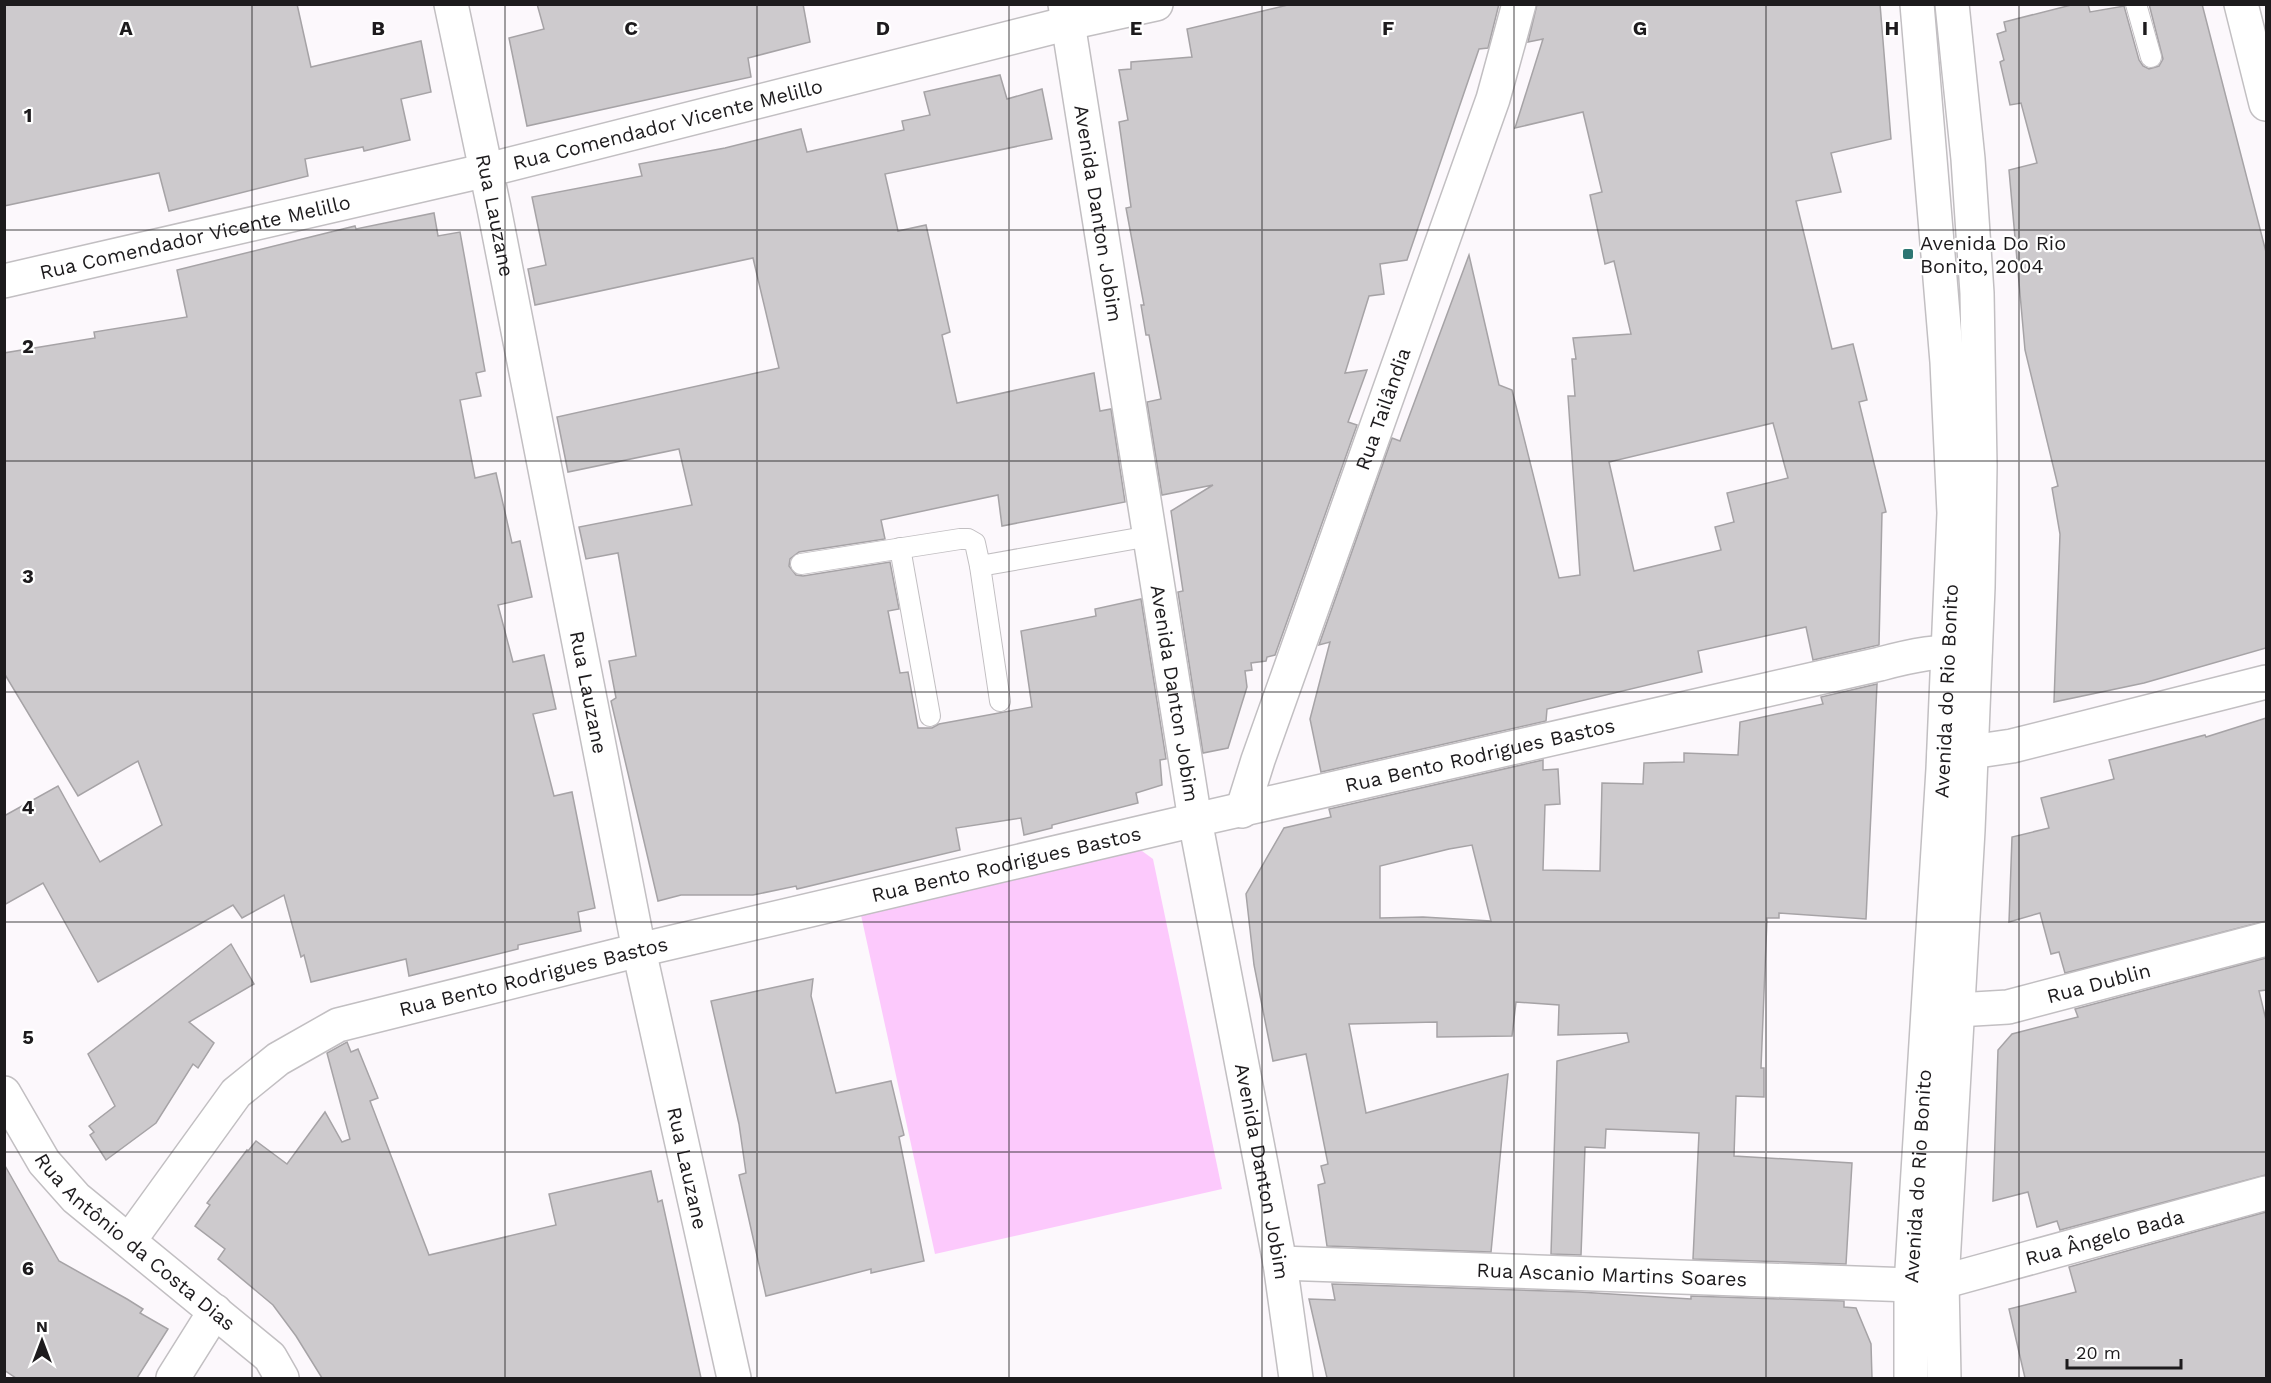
<svg xmlns="http://www.w3.org/2000/svg" width="2271" height="1383" font-family="'Work Sans',sans-serif">
<style>
.green{fill:#fcc9fc}
.building{fill:#cdcacd;stroke:#a6a3a6;stroke-width:1.5;fill-rule:evenodd}
.lines{fill:none;stroke-linecap:round;stroke-linejoin:round}
.lane-casing{stroke:#c2bfc2;stroke-width:22}
.street-casing{stroke:#c2bfc2;stroke-width:36}
.secondary-casing{stroke:#c2bfc2;stroke-width:36}
.lane{stroke:#fff;stroke-width:20}
.street{stroke:#fff;stroke-width:33}
.secondary{stroke:#fff;stroke-width:33}
.grid{fill:none;stroke:#1d1b1d;stroke-width:1.5;stroke-opacity:0.55}
.poi-dot{fill:#2d7673;stroke:#fff;stroke-width:2}
.labels{text-anchor:middle;stroke-width:4.5;stroke-linejoin:round;paint-order:stroke}
.street-label{font-size:20px;fill:#1d1b1d;stroke:#fff}
.poi-label{font-size:20px;fill:#1d1b1d;stroke:#fff;text-anchor:start}
.grid-label{font-size:20px;text-anchor:middle;font-weight:bold;fill:#1d1b1d;stroke:#fff;stroke-width:4.5;stroke-linejoin:round;paint-order:stroke}
</style>
<rect width="100%" height="100%" fill="#fcf8fc"/>
<!-- green -->
<path class="green" d="M 1131,843 L 1153,859 L 1222,1189 L 935,1254 L 859,906 Z"/>
<!-- building -->
<g class="building">
<path d="M 4,4 L 297,4 L 311,67 L 421,41 L 431,92 L 401,99 L 410,140 L 364,151 L 363,147 L 305,159 L 308,176 L 169,211 L 159,173 L 4,206 Z"/>
<path d="M 537,4 L 803,4 L 810,42 L 748,58 L 751,77 L 527,126 L 509,38 L 544,29 Z"/>
<path d="M 1292,4 L 1499,4 L 1488,48 L 1479,49 L 1407,260 L 1380,264 L 1384,294 L 1369,296 L 1345,373 L 1367,370 L 1348,422 L 1357,425 L 1275,655 L 1267,657 L 1266,661 L 1251,663 L 1252,670 L 1245,671 L 1247,687 L 1228,748 L 1203,753 L 1178,592 L 1183,591 L 1171,511 L 1213,485 L 1162,495 L 1147,402 L 1161,399 L 1149,335 L 1146,335 L 1141,305 L 1144,305 L 1126,208 L 1131,207 L 1119,122 L 1128,120 L 1119,70 L 1131,69 L 1131,62 L 1192,57 L 1187,29 Z"/>
<path d="M 1537,4 L 1880,4 L 1891,139 L 1831,153 L 1841,192 L 1796,201 L 1832,349 L 1853,344 L 1867,400 L 1859,402 L 1886,512 L 1882,513 L 1879,645 L 1813,660 L 1806,627 L 1698,651 L 1702,672 L 1547,709 L 1546,721 L 1321,772 L 1310,719 L 1330,642 L 1319,645 L 1392,438 L 1400,441 L 1469,255 L 1499,385 L 1512,390 L 1559,578 L 1580,575 L 1568,396 L 1575,396 L 1572,359 L 1576,359 L 1573,338 L 1631,334 L 1614,261 L 1605,264 L 1590,195 L 1602,192 L 1583,112 L 1515,128 L 1543,39 L 1528,42 ZM 1773,423 L 1788,478 L 1727,493 L 1734,522 L 1715,527 L 1721,550 L 1634,571 L 1609,462 Z"/>
<path d="M 2075,4 L 2088,4 L 2090,12 L 2124,6 L 2139,60 L 2143,66 L 2149,69 L 2159,66 L 2163,59 L 2149,4 L 2202,4 L 2266,252 L 2266,648 L 2144,683 L 2054,702 L 2060,534 L 2052,488 L 2058,486 L 2025,350 L 2009,170 L 2037,163 L 2021,103 L 2010,105 L 2000,62 L 2004,60 L 1997,34 L 2006,31 L 2004,22 Z"/>
<path d="M 1000,75 L 1007,99 L 1042,89 L 1052,139 L 885,174 L 898,231 L 926,225 L 950,332 L 942,335 L 957,403 L 1094,373 L 1100,411 L 1111,409 L 1125,502 L 1002,526 L 998,495 L 881,520 L 885,539 L 799,552 L 790,559 L 789,566 L 796,575 L 803,576 L 890,562 L 899,609 L 888,611 L 900,673 L 908,672 L 918,728 L 932,728 L 939,724 L 1032,707 L 1021,631 L 1096,616 L 1095,609 L 1141,599 L 1166,759 L 1160,760 L 1162,785 L 1136,793 L 1138,803 L 1052,825 L 1052,828 L 1024,835 L 1021,818 L 956,828 L 960,850 L 797,889 L 796,886 L 753,895 L 681,895 L 658,901 L 611,701 L 616,698 L 609,661 L 636,656 L 618,553 L 586,559 L 579,527 L 692,505 L 679,449 L 568,472 L 557,417 L 779,368 L 753,258 L 535,305 L 528,269 L 546,265 L 532,197 L 642,176 L 639,164 L 725,148 L 801,129 L 807,152 L 904,130 L 902,121 L 930,115 L 924,92 Z"/>
<path d="M 434,213 L 438,236 L 460,232 L 485,371 L 476,373 L 481,396 L 460,400 L 475,478 L 496,473 L 512,543 L 520,541 L 532,597 L 498,605 L 513,662 L 544,655 L 556,709 L 533,714 L 554,796 L 572,792 L 595,908 L 578,912 L 581,931 L 518,945 L 518,949 L 409,976 L 406,959 L 311,982 L 304,955 L 301,957 L 284,895 L 242,918 L 233,905 L 98,982 L 43,883 L 4,905 L 4,816 L 58,786 L 100,862 L 162,825 L 138,761 L 78,796 L 4,673 L 4,353 L 95,338 L 94,332 L 187,317 L 177,270 L 355,226 L 356,229 Z"/>
<path d="M 1877,684 L 1866,919 L 1779,913 L 1779,918 L 1767,918 L 1761,1068 L 1764,1068 L 1764,1097 L 1736,1096 L 1734,1156 L 1852,1163 L 1846,1264 L 1693,1259 L 1699,1133 L 1606,1129 L 1605,1148 L 1585,1147 L 1581,1255 L 1551,1254 L 1557,1061 L 1629,1042 L 1627,1033 L 1558,1035 L 1559,1005 L 1516,1002 L 1512,1036 L 1437,1037 L 1437,1022 L 1349,1024 L 1366,1113 L 1508,1074 L 1491,1252 L 1327,1246 L 1318,1185 L 1325,1183 L 1321,1166 L 1328,1164 L 1306,1054 L 1273,1061 L 1254,965 L 1246,894 L 1284,828 L 1331,817 L 1329,809 L 1543,760 L 1543,770 L 1558,769 L 1560,804 L 1545,805 L 1543,870 L 1600,871 L 1602,783 L 1643,784 L 1644,763 L 1684,762 L 1684,753 L 1738,755 L 1740,722 L 1823,704 L 1821,697 ZM 1472,845 L 1491,921 L 1423,917 L 1380,918 L 1380,866 L 1449,849 Z"/>
<path d="M 2266,718 L 2266,921 L 2065,973 L 2059,952 L 2051,954 L 2040,913 L 2009,922 L 2012,837 L 2049,828 L 2041,798 L 2114,779 L 2109,760 L 2205,735 L 2206,737 Z"/>
<path d="M 231,944 L 254,984 L 189,1022 L 214,1043 L 198,1068 L 193,1064 L 156,1123 L 106,1160 L 90,1135 L 94,1132 L 89,1126 L 115,1106 L 88,1054 Z"/>
<path d="M 2266,958 L 2266,990 L 2259,991 L 2266,1020 L 2266,1175 L 2060,1230 L 2057,1221 L 2037,1227 L 2028,1192 L 1993,1201 L 1998,1050 L 2012,1034 L 2078,1017 L 2075,1009 Z"/>
<path d="M 813,979 L 811,996 L 836,1093 L 891,1081 L 904,1135 L 899,1137 L 924,1261 L 871,1273 L 871,1269 L 766,1296 L 739,1175 L 746,1173 L 739,1124 L 711,1001 Z"/>
<path d="M 347,1042 L 351,1052 L 358,1049 L 378,1098 L 370,1101 L 429,1255 L 556,1225 L 549,1194 L 651,1171 L 658,1202 L 662,1200 L 701,1378 L 322,1378 L 296,1336 L 273,1305 L 218,1259 L 225,1249 L 195,1226 L 210,1205 L 207,1203 L 247,1150 L 248,1151 L 256,1141 L 287,1164 L 325,1112 L 342,1142 L 350,1139 L 327,1053 Z"/>
<path d="M 4,1164 L 59,1261 L 127,1299 L 143,1309 L 140,1313 L 168,1329 L 137,1378 L 16,1378 L 4,1370 Z"/>
<path d="M 2266,1212 L 2266,1378 L 2025,1378 L 2009,1309 L 2076,1292 L 2069,1267 Z"/>
<path d="M 1332,1284 L 1579,1292 L 1691,1299 L 1691,1296 L 1844,1301 L 1844,1307 L 1856,1308 L 1871,1344 L 1872,1378 L 1327,1378 L 1309,1299 L 1335,1300 Z"/>
</g>
<g class="lines">
<defs>
<g id="lane">
<path d="M 2136,4 L 2151,57"/>
<path d="M 900,548 L 930,716"/>
<path d="M 801,564 L 960,539 L 968,539 L 975,543 L 980,566 L 1150,536"/>
<path d="M 980,566 L 1000,701"/>
</g>
<g id="street">
<path id="s1" d="M 451,4 L 494,208 L 639,950 L 734,1378"/>
<path id="s2" d="M 1065,4 L 1195,820 L 1280,1263 L 1296,1378"/>
<path d="M 2241,4 L 2266,104"/>
<path id="s3" d="M 4,281 L 487,170 L 1069,23 L 1156,4"/>
<path d="M 1944,753 L 1971,752 L 2012,746 L 2266,682"/>
<path id="s4" d="M 1242,811 L 1258,760 L 1493,99 L 1519,4"/>
<path id="s5" d="M 1930,1008 L 1957,1010 L 2008,1007 L 2266,939"/>
<path id="s6" d="M 4,1093 L 44,1162 L 76,1198 L 270,1357 L 282,1378"/>
<path id="s7" d="M 129,1241 L 236,1093 L 278,1059 L 338,1025 L 639,950 L 1195,820 L 1880,664 C 1913,655 1940,650 1975,651"/>
<path id="s8" d="M 1280,1263 L 1911,1285 L 1942,1282 L 2266,1193"/>
<path d="M 173,1378 L 215,1311"/>
</g>
<g id="secondary">
<path id="s9" d="M 1911,1378 L 1911,1285 L 1943,769 L 1954,513 L 1947,362 L 1917,4"/>
<path d="M 1944,1378 L 1942,1282 L 1968,830 L 1978,587 L 1980,466 L 1977,293 L 1968,159 L 1952,4"/>
</g>
</defs>
<!-- lane casing -->
<use href="#lane" class="lane-casing"/>
<!-- street casing -->
<use href="#street" class="street-casing"/>
<!-- secondary casing -->
<use href="#secondary" class="secondary-casing"/>
<!-- lane -->
<use href="#lane" class="lane"/>
<!-- street -->
<use href="#street" class="street"/>
<!-- secondary -->
<use href="#secondary" class="secondary"/>
</g>
<!-- grid -->
<path class="grid" d="M 252,4 L 252,1378M 505,4 L 505,1378M 757,4 L 757,1378M 1009,4 L 1009,1378M 1262,4 L 1262,1378M 1514,4 L 1514,1378M 1766,4 L 1766,1378M 2019,4 L 2019,1378M 4,230 L 2266,230M 4,461 L 2266,461M 4,692 L 2266,692M 4,922 L 2266,922M 4,1152 L 2266,1152"/>
<!-- markers -->
<rect class="poi-dot" x="1902" y="248" width="12" height="12" rx="3"/>
<g class="labels">
<!-- street labels -->
<g class="street-label">
<text dy="7" stroke="none"><textPath href="#s3" startOffset="682">Rua Comendador Vicente Melillo</textPath></text>
<text dy="7" stroke="none"><textPath href="#s2" startOffset="212">Avenida Danton Jobim</textPath></text>
<text dy="7" stroke="none"><textPath href="#s1" startOffset="216">Rua Lauzane</textPath></text>
<text dy="7" stroke="none"><textPath href="#s3" startOffset="196">Rua Comendador Vicente Melillo</textPath></text>
<text dy="7" stroke="none"><textPath href="#s4" startOffset="426">Rua Tailândia</textPath></text>
<text dy="7" stroke="none"><textPath href="#s9" startOffset="688">Avenida do Rio Bonito</textPath></text>
<text dy="7" stroke="none"><textPath href="#s1" startOffset="702">Rua Lauzane</textPath></text>
<text dy="7" stroke="none"><textPath href="#s2" startOffset="698">Avenida Danton Jobim</textPath></text>
<text dy="7" stroke="none"><textPath href="#s7" startOffset="1479">Rua Bento Rodrigues Bastos</textPath></text>
<text dy="7" stroke="none"><textPath href="#s7" startOffset="993">Rua Bento Rodrigues Bastos</textPath></text>
<text dy="7" stroke="none"><textPath href="#s7" startOffset="507">Rua Bento Rodrigues Bastos</textPath></text>
<text dy="7" stroke="none"><textPath href="#s5" startOffset="172">Rua Dublin</textPath></text>
<text dy="7" stroke="none"><textPath href="#s1" startOffset="1188">Rua Lauzane</textPath></text>
<text dy="7" stroke="none"><textPath href="#s2" startOffset="1184">Avenida Danton Jobim</textPath></text>
<text dy="7" stroke="none"><textPath href="#s9" startOffset="202">Avenida do Rio Bonito</textPath></text>
<text dy="7" stroke="none"><textPath href="#s8" startOffset="831">Rua Ângelo Bada</textPath></text>
<text dy="7" stroke="none"><textPath href="#s6" startOffset="201">Rua Antônio da Costa Dias</textPath></text>
<text dy="7" stroke="none"><textPath href="#s8" startOffset="332">Rua Ascanio Martins Soares</textPath></text>
</g>
<!-- poi labels -->
<g class="poi-label">
<text x="1920" y="250">Avenida Do Rio<tspan x="1920" dy="23">Bonito, 2004</tspan></text>
</g>
</g>
<g class="grid-label">
<text x="126" y="35">A</text>
<text x="378" y="35">B</text>
<text x="631" y="35">C</text>
<text x="883" y="35">D</text>
<text x="1136" y="35">E</text>
<text x="1388" y="35">F</text>
<text x="1640" y="35">G</text>
<text x="1892" y="35">H</text>
<text x="2145" y="35">I</text>
<text x="28" y="122">1</text>
<text x="28" y="353">2</text>
<text x="28" y="583">3</text>
<text x="28" y="814">4</text>
<text x="28" y="1044">5</text>
<text x="28" y="1275">6</text>
</g>
<!-- border -->
<rect width="2271" height="1383" fill="none" stroke="#1d1b1d" stroke-width="12"/>
<!-- north arrow -->
<g transform="translate(42 1341)" stroke="#ffffff" stroke-width="4.5" paint-order="stroke">
<path d="M0-4.5L10 22L0 15L-10 22Z" fill="#1d1b1d"/>
<text y="-9" font-size="16" font-weight="bold" text-anchor="middle" fill="#1d1b1d">N</text>
</g>
<!-- scale -->
<path d="M2067 1359v9h114v-9" fill="none" stroke="#1d1b1d" stroke-width="3"/>
<text x="2076" y="1359" font-size="18" fill="#1d1b1d" stroke="#ffffff" stroke-width="4.5" paint-order="stroke">20 m</text>
</svg>
